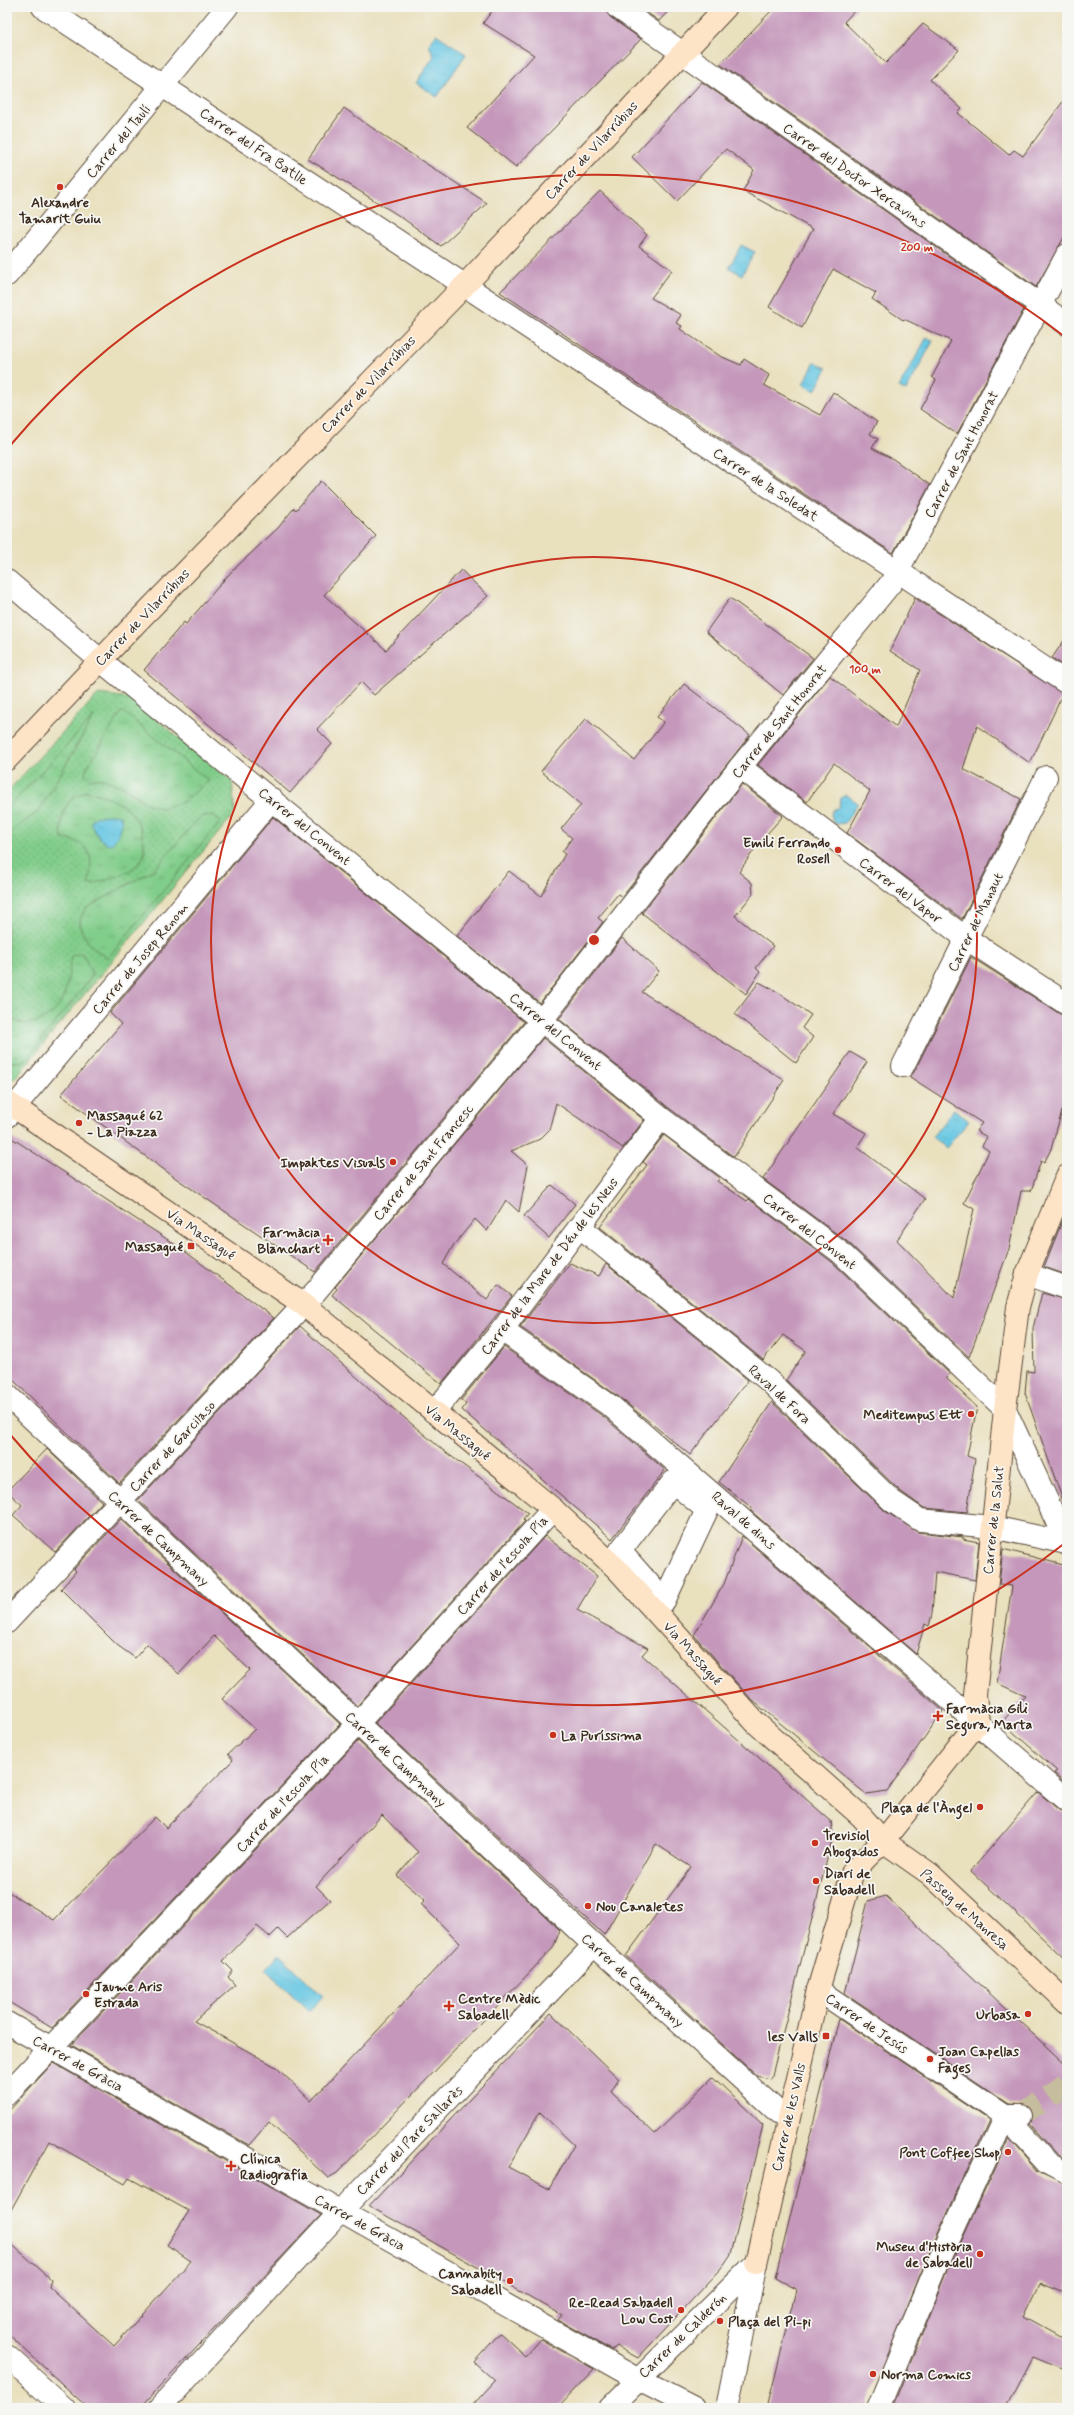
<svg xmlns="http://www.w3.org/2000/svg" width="1074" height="2415" font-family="Mynerve,sans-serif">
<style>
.grass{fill:url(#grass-tufts);stroke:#5e7c54}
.park{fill:url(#park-dots);stroke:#5e7c54;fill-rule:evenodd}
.water{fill:url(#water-ripples);stroke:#507880}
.building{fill:#c598bb;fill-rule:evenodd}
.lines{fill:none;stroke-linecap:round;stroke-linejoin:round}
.street-tunnel{stroke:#c6bc9e;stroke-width:22;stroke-dasharray:22 11;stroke-linecap:butt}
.street-casing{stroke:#554536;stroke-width:24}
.secondary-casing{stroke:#554536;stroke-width:24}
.street{stroke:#fff;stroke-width:22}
.secondary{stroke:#fee4c6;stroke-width:22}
.ring{fill:none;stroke:#c8321e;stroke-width:2}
.poi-dot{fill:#c8321e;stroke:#f6f6f2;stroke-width:1.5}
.labels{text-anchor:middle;stroke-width:3.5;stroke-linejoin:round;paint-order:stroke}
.street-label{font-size:14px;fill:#3b2a1e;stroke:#f6f6f2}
.poi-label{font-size:14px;font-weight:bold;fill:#3b2a1e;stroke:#f6f6f2;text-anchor:end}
.centre{fill:#c8321e;stroke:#f6f6f2;stroke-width:2}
.ring-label{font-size:12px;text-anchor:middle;font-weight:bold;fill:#c8321e;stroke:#f6f6f2;stroke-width:3.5;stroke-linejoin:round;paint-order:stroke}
</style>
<defs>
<pattern id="grass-tufts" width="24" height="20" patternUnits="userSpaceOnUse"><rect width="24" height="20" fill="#81cd8a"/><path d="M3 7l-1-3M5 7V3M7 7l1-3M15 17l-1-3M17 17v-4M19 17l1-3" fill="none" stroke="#70b077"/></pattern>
<pattern id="park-dots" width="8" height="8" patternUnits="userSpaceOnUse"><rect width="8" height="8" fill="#81cd8a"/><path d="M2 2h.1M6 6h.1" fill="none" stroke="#70b077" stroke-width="1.8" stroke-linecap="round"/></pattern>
<pattern id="water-ripples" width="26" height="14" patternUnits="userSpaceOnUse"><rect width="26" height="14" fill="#64c6e3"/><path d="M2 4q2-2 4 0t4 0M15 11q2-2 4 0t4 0" fill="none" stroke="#58aac2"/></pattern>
</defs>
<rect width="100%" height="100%" fill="#f6f6f2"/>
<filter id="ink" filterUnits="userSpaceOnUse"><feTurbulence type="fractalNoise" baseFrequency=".025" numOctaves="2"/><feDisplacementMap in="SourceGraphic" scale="8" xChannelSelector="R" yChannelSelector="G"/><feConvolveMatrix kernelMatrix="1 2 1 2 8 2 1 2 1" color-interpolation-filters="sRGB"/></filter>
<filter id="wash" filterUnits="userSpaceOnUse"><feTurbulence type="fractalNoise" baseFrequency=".012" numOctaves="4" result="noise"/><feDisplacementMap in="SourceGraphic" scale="16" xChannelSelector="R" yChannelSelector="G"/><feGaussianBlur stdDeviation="0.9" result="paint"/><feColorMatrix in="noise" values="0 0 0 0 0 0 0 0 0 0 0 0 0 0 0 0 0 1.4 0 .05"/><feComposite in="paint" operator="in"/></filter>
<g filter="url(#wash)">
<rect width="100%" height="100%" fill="#e9e0be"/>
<!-- grass -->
<g class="grass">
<path d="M 122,710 L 209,781 L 181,803 L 160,808 L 146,803 L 132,792 L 104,779 L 89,779 L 85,775 L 86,769 Z"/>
<path d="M 95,714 L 39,811 L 7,835 L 7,809 Z"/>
<path d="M 87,791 C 114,797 140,810 143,840 C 144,844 145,851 144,855 C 137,874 105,881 88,885 L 72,840 L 62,839 C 59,818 65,797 87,791 Z"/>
<path d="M 212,815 L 222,821 L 108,958 C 96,952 79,936 80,921 C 81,917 84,912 85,909 L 155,869 L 195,822 L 202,816 Z"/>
<path d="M 82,953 L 93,975 L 30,1055 L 21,1062 L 7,1062 L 7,1015 C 23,1031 41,1022 56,1009 L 70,965 L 70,956 Z"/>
</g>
<!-- park -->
<path class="park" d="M 98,694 L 130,698 L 232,781 L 235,813 L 20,1072 L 15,1078 L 7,1082 L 7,1062 L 21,1062 L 30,1055 L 93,975 L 82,953 L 71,956 C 69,972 68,990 60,1004 C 49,1022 22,1031 7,1015 L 7,835 L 39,811 L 94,716 L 7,809 L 7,792 ZM 122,711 L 209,781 L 181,803 L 160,808 L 146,803 L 121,786 L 104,779 L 89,779 L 85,775 L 86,769 ZM 87,791 C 114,797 140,810 143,840 C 144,844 145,850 144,855 C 137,874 105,880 88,885 C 94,860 93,841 62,839 C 59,817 65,797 87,791 ZM 212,815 L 221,821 L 108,958 C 96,952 79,936 80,921 C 81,917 84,912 85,909 L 155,869 L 195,822 L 202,816 Z"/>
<!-- water -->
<g class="water">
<path d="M 436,34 L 466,54 L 437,97 L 416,83 L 434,56 L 429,45 Z"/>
<path d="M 741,245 L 755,252 L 742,275 L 729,268 Z"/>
<path d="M 927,337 L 933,341 L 906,391 L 899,387 Z"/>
<path d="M 815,362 L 827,368 L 815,391 L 803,384 Z"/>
<path d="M 846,795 L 858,803 L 845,823 L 837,824 L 833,822 L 831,814 L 833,810 L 839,807 L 840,798 Z"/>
<path d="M 115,814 L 120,816 L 122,821 L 117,837 L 112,844 C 103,845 93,831 91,822 L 95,817 Z"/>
<path d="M 954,1109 L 969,1121 L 946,1148 L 932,1137 Z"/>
<path d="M 279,1954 L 323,1996 L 309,2011 L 265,1969 Z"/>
</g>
<g id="blocks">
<!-- building -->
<g class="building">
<path d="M 495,7 L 605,7 L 610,17 L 641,39 L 516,167 L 467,128 L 534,55 L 483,23 Z"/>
<path d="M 639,7 L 672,7 L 659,21 Z"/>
<path d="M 775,7 L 858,7 L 844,22 L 886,63 L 923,24 L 959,50 L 930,80 L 962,109 L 958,113 L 1009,155 L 1014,150 L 1023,156 L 1067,96 L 1067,232 L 1036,287 L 720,64 Z"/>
<path d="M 702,82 L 1024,309 L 957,434 L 920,409 L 936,380 L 932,377 L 951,341 L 904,319 L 903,320 L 872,299 L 876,293 L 833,269 L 802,328 L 769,307 L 813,229 L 743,191 L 754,170 L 726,149 L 677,201 L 632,157 Z"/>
<path d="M 344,108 L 388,139 L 487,203 L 441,246 L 401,217 L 308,159 Z"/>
<path d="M 600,191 L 647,235 L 639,246 L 672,270 L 651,298 L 681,315 L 676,323 L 682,326 L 680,329 L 720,356 L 741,365 L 744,359 L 769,375 L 764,385 L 820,415 L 833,392 L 877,422 L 870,434 L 878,439 L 872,448 L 893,459 L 930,485 L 893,553 L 500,292 Z"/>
<path d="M 321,481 L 376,536 L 324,595 L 386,650 L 461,570 L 488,596 L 374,695 L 361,682 L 317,729 L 332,744 L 290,793 L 144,670 L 184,622 L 186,624 L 231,572 L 278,528 L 294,508 L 296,510 Z"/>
<path d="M 730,598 L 813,658 L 783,695 L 706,632 Z"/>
<path d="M 915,598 L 1063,694 L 1030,763 L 977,726 L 963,769 L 1021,799 L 962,919 L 847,833 L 870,791 L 834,763 L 807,802 L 758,765 L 830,676 L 896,727 L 920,670 L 890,651 Z"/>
<path d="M 1067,636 L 1067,668 L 1052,658 Z"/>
<path d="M 684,684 L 750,735 L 622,897 L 618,894 L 598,918 L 603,922 L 540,1003 L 457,936 L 509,871 L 541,896 L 565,854 L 562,852 L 572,838 L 561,829 L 581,805 L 541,771 L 571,736 L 586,719 L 634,760 L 664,722 L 657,717 Z"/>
<path d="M 742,784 L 783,816 L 758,844 L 739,872 L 752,883 L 753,894 L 735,916 L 773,946 L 756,968 L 760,972 L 746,994 L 642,913 Z"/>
<path d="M 273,817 L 524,1022 L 315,1272 L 177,1179 L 61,1095 L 121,1024 L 110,1013 Z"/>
<path d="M 622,938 L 659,971 L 642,992 L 784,1080 L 734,1157 L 669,1108 L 559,1019 Z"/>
<path d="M 971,957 L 1060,1014 L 1067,1016 L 1067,1094 L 1051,1149 L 1044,1163 L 1041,1161 L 1031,1191 L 1021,1191 L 1009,1249 L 969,1357 L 849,1243 L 763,1179 L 850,1052 L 867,1062 L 833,1114 L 866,1133 L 857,1147 L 925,1199 L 897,1240 L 954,1298 L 974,1209 L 964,1203 L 989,1151 L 982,1146 L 987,1137 L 976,1131 L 982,1123 L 910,1077 L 914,1072 Z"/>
<path d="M 759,982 L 776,991 L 811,1015 L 802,1028 L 813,1037 L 796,1063 L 735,1014 Z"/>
<path d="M 543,1038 L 644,1120 L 623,1148 L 556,1103 L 549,1130 L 540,1139 L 511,1151 L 528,1165 L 519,1212 L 506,1200 L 487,1231 L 475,1219 L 453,1246 L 443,1264 L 487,1300 L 498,1285 L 512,1296 L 441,1384 L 332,1295 L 337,1289 L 335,1287 Z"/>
<path d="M 7,1135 L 179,1247 L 274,1318 L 119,1483 L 7,1374 Z"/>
<path d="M 664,1135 L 720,1178 L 717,1181 L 747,1201 L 749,1199 L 832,1262 L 950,1374 L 946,1378 L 977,1407 L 967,1456 L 975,1459 L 967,1512 L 924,1508 L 900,1491 L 786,1380 L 806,1351 L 783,1335 L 763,1360 L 600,1227 L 647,1165 L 643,1162 Z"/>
<path d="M 552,1185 L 575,1204 L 549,1238 L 524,1216 Z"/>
<path d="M 1067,1209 L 1067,1275 L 1044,1267 Z"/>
<path d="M 570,1263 L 599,1276 L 606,1264 L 748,1380 L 690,1455 L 619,1397 L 520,1327 Z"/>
<path d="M 1042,1293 L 1067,1300 L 1067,1504 L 1064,1504 L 1025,1393 L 1027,1371 L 1034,1372 L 1033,1328 Z"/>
<path d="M 300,1326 L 371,1390 L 444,1451 L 528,1513 L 523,1519 L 525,1521 L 357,1706 L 138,1500 Z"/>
<path d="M 504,1347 L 604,1417 L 665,1470 L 612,1539 L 462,1410 L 466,1404 L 461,1400 Z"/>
<path d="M 772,1402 L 885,1511 L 918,1532 L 963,1537 L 963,1539 L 979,1542 L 975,1580 L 935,1572 L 932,1614 L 929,1626 L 925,1624 L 916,1654 L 751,1511 L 752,1508 L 719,1482 Z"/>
<path d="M 47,1449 L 102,1502 L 55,1552 L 13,1515 L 22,1505 L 7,1491 Z"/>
<path d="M 121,1519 L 340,1724 L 52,2028 L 7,2001 L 7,1891 L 54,1920 L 155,1817 L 166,1828 L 233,1760 L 228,1754 L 255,1729 L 222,1699 L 250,1670 L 214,1636 L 179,1674 L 147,1644 L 135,1658 L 117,1645 L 61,1589 L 76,1571 L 74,1569 Z"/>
<path d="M 545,1536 L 597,1576 L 577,1610 L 648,1648 L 642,1655 L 831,1821 L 833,1836 L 771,2079 L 757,2076 L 626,1956 L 691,1867 L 656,1844 L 604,1935 L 375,1723 Z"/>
<path d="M 742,1536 L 943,1711 L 887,1791 L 866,1794 L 752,1700 L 694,1635 L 724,1584 Z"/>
<path d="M 1003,1549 L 1067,1566 L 1067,1784 L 1054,1773 L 1057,1771 L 1002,1722 L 1025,1696 L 997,1683 L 1012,1586 L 999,1584 Z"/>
<path d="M 358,1741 L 560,1930 L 553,1948 L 337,2173 L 328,2178 L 269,2122 L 249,2145 L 71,2045 ZM 382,1815 L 418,1852 L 397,1876 L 425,1900 L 421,1904 L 460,1943 L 311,2101 L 276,2067 L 194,2021 L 235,1985 L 228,1977 L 233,1971 L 223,1961 L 257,1926 L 270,1937 L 278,1929 L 287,1938 L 330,1900 L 316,1886 Z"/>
<path d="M 1038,1792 L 1059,1810 L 1067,1813 L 1067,1961 L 971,1871 Z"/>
<path d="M 886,1896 L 1067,2066 L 1067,2159 L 1056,2153 L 1030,2124 L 1033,2116 L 1028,2105 L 1009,2104 L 845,1993 L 868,1901 Z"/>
<path d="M 551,2013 L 619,2079 L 611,2092 L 655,2134 L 713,2077 L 763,2125 L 731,2254 L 721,2269 L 638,2358 L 616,2346 L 611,2350 L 558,2320 L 562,2315 L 369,2206 ZM 540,2112 L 574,2145 L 549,2189 L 508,2167 Z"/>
<path d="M 839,2019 L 989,2120 L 927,2258 L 866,2408 L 767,2408 L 797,2290 L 775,2278 Z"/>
<path d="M 53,2063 L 321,2215 L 140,2408 L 88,2408 L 7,2333 L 7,2240 L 51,2279 L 49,2287 L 114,2346 L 191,2261 L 167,2245 L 189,2211 L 129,2178 L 125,2184 L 49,2141 L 7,2217 L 7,2113 Z"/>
<path d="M 1009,2138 L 1039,2172 L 1067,2185 L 1067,2294 L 1040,2283 L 1024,2316 L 1067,2340 L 1067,2371 L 1033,2357 L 1006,2408 L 892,2408 L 949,2268 Z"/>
<path d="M 500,2333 L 525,2356 L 540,2339 L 594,2369 L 557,2408 L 470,2408 L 495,2381 L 474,2362 Z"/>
</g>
</g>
</g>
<g filter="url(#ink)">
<use href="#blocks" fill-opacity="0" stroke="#554536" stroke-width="1"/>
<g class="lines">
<!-- street-tunnel -->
<path class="street-tunnel" d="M 1021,2116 L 1067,2082"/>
<defs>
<g id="street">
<path d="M 43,7 L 1067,683"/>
<path d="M 617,7 L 1067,324"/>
<path d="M 7,275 L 227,7"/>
<path d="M 7,581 L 100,660 L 661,1118 L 840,1252 L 1005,1409 L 1067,1544"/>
<path d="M 740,767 L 967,939 L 1067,1004"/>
<path d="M 903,1066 L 1046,777"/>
<path d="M 7,1116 L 272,799"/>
<path d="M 580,1227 L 769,1381 L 892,1501 L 920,1520 L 992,1527 L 1067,1543"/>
<path d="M 1027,1274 L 1067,1288"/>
<path d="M 502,1330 L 612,1407 L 1067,1801"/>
<path d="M 7,1395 L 594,1945 L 787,2120"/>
<path d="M 434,1412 L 502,1330 L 661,1118"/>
<path d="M 673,1482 L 707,1510 L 664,1601 L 620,1551 Z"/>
<path d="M 7,1622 L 316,1291 L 542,1020 L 740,767 L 891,583 L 1067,255"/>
<path d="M 818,1990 L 1005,2116 L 1048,2163 L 1067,2173"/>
<path d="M 7,2023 L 637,2379 L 694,2408"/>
<path d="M 7,2094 L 358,1723 L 553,1509"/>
<path d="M 7,2356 L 64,2408"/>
<path d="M 160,2408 L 341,2211 L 594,1945"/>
<path d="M 610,2408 L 756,2263"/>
<path d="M 727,2408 L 756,2263"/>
<path d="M 878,2408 L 938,2263 L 1005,2116 L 1021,2116"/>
</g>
<g id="secondary">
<path d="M 7,759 L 136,623 L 464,286 L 726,7"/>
<path d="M 7,1102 L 304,1305 L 553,1509 L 617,1569 L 756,1723 L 862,1817 L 883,1841 L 930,1874 L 1067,2003"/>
<path d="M 756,2263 L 818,1990 L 853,1871 L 883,1841 L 978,1722 L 975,1695 L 1005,1409 L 1018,1307 L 1027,1274 L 1067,1176"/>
</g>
</defs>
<!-- street casing -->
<use href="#street" class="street-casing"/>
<!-- secondary casing -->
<use href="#secondary" class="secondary-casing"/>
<!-- street -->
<use href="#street" class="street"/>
<!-- secondary -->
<use href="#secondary" class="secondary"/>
</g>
</g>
<!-- distance rings -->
<g class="ring">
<circle cx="594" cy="940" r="383"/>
<path d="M1065 1543A765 765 0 0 1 8 1432M8 448A765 765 0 0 1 1065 337"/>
</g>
<!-- markers -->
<g class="poi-dot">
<circle cx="60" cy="187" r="4"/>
<circle cx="838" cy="850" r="4"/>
<circle cx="79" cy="1123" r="4"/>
<circle cx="393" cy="1162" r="4"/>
<path d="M326 1234h4v4h4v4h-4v4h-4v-4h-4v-4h4z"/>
<rect x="187" y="1242" width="8" height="8" rx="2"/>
<circle cx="971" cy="1414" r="4"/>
<path d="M936 1710h4v4h4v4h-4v4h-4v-4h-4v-4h4z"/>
<circle cx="553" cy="1735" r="4"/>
<circle cx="980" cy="1807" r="4"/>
<circle cx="815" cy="1843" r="4"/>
<circle cx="816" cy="1881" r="4"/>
<circle cx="588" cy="1906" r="4"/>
<circle cx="86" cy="1994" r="4"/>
<path d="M447 2000h4v4h4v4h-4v4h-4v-4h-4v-4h4z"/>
<circle cx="1028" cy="2014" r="4"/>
<rect x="822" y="2032" width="8" height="8" rx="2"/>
<circle cx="930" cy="2059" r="4"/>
<circle cx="1008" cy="2152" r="4"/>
<path d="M229 2160h4v4h4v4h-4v4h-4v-4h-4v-4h4z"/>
<circle cx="980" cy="2254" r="4"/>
<circle cx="510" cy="2281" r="4"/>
<circle cx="681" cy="2310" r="4"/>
<circle cx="720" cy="2321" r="4"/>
<circle cx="873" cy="2374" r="4"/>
</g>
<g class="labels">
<!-- street labels -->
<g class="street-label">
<text transform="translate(118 141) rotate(-50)" y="5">Carrer del Taulí</text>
<text transform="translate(254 146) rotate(34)" y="5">Carrer del Fra Batlle</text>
<text transform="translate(591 150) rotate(-47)" y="5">Carrer de Vilarrúbias</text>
<text transform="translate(855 175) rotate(35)" y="5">Carrer del Doctor Xercavins</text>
<text transform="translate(368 384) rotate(-46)" y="5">Carrer de Vilarrúbias</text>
<text transform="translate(961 454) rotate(-62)" y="5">Carrer de Sant Honorat</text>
<text transform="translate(766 484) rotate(33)" y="5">Carrer de la Soledat</text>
<text transform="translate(142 617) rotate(-46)" y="5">Carrer de Vilarrúbias</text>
<text transform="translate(779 721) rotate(-51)" y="5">Carrer de Sant Honorat</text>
<text transform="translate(305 826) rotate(39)" y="5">Carrer del Convent</text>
<text transform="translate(901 890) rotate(37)" y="5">Carrer del Vapor</text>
<text transform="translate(975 922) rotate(-64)" y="5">Carrer de Manaut</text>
<text transform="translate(140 958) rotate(-50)" y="5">Carrer de Josep Renom</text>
<text transform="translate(556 1031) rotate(39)" y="5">Carrer del Convent</text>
<text transform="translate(423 1162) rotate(-50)" y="5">Carrer de Sant Francesc</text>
<text transform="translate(810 1231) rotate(38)" y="5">Carrer del Convent</text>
<text transform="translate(201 1234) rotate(34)" y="5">Via Massagué</text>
<text transform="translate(549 1266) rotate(-53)" y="5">Carrer de la Mare de Déu de les Neus</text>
<text transform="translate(780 1394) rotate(43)" y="5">Raval de Fora</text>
<text transform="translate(458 1432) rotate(39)" y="5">Via Massagué</text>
<text transform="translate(172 1446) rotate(-47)" y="5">Carrer de Garcilaso</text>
<text transform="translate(744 1520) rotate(41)" y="5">Raval de dins</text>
<text transform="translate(993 1520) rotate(-84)" y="5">Carrer de la Salut</text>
<text transform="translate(159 1538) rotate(43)" y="5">Carrer de Campmany</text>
<text transform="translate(502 1565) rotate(-48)" y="5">Carrer de l'escola Pía</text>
<text transform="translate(693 1653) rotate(48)" y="5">Via Massagué</text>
<text transform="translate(396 1759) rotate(43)" y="5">Carrer de Campmany</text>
<text transform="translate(282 1803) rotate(-47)" y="5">Carrer de l'escola Pía</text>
<text transform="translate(965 1909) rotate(42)" y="5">Passeig de Manresa</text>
<text transform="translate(633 1980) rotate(42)" y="5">Carrer de Campmany</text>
<text transform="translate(867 2023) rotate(34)" y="5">Carrer de Jesús</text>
<text transform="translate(78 2063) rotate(29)" y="5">Carrer de Gràcia</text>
<text transform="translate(788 2117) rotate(-77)" y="5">Carrer de les Valls</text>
<text transform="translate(409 2140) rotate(-46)" y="5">Carrer del Pare Sallarès</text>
<text transform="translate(360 2222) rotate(29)" y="5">Carrer de Gràcia</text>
<text transform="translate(682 2335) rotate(-44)" y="5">Carrer de Calderón</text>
</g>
<!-- poi labels -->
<g class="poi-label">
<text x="60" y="207" text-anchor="middle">Alexandre<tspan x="60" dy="16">Tamarit Guiu</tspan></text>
<text x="830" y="847">Emili Ferrando<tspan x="830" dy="16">Rosell</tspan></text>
<text x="87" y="1120" text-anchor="start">Massagué 62<tspan x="87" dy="16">- La Piazza</tspan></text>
<text x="385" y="1167">Impaktes Visuals</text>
<text x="320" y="1237">Farmàcia<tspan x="320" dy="16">Blanchart</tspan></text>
<text x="183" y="1251">Massagué</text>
<text x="963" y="1419">Meditempus Ett</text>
<text x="946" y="1713" text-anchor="start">Farmàcia Gili<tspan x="946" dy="16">Segura, Marta</tspan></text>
<text x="561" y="1740" text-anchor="start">La Puríssima</text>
<text x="972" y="1812">Plaça de l'Àngel</text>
<text x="823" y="1840" text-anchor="start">Trevisiol<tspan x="823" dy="16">Abogados</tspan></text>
<text x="824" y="1878" text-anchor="start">Diari de<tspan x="824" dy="16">Sabadell</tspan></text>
<text x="596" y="1911" text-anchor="start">Nou Canaletes</text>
<text x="94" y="1991" text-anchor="start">Jaume Aris<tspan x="94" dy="16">Estrada</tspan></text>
<text x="458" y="2003" text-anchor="start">Centre Mèdic<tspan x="458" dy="16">Sabadell</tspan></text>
<text x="1020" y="2019">Urbasa</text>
<text x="818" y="2041">les Valls</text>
<text x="938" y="2056" text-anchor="start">Joan Capellas<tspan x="938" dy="16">Fages</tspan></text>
<text x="1000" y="2157">Pont Coffee Shop</text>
<text x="240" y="2163" text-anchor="start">Clínica<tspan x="240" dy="16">Radiografía</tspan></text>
<text x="972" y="2251">Museu d'Història<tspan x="972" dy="16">de Sabadell</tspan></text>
<text x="502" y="2278">Cannabity<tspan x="502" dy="16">Sabadell</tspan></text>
<text x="673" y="2307">Re-Read Sabadell<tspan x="673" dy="16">Low Cost</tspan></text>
<text x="728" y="2326" text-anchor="start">Plaça del Pi-pi</text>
<text x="881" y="2379" text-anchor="start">Norma Comics</text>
</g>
</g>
<circle cx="594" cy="940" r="6" class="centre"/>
<g class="ring-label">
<text x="917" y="251">200 m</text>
<text x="865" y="673">100 m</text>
</g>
<!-- margin -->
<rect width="1074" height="2415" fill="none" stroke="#f6f6f2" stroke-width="24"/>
</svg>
